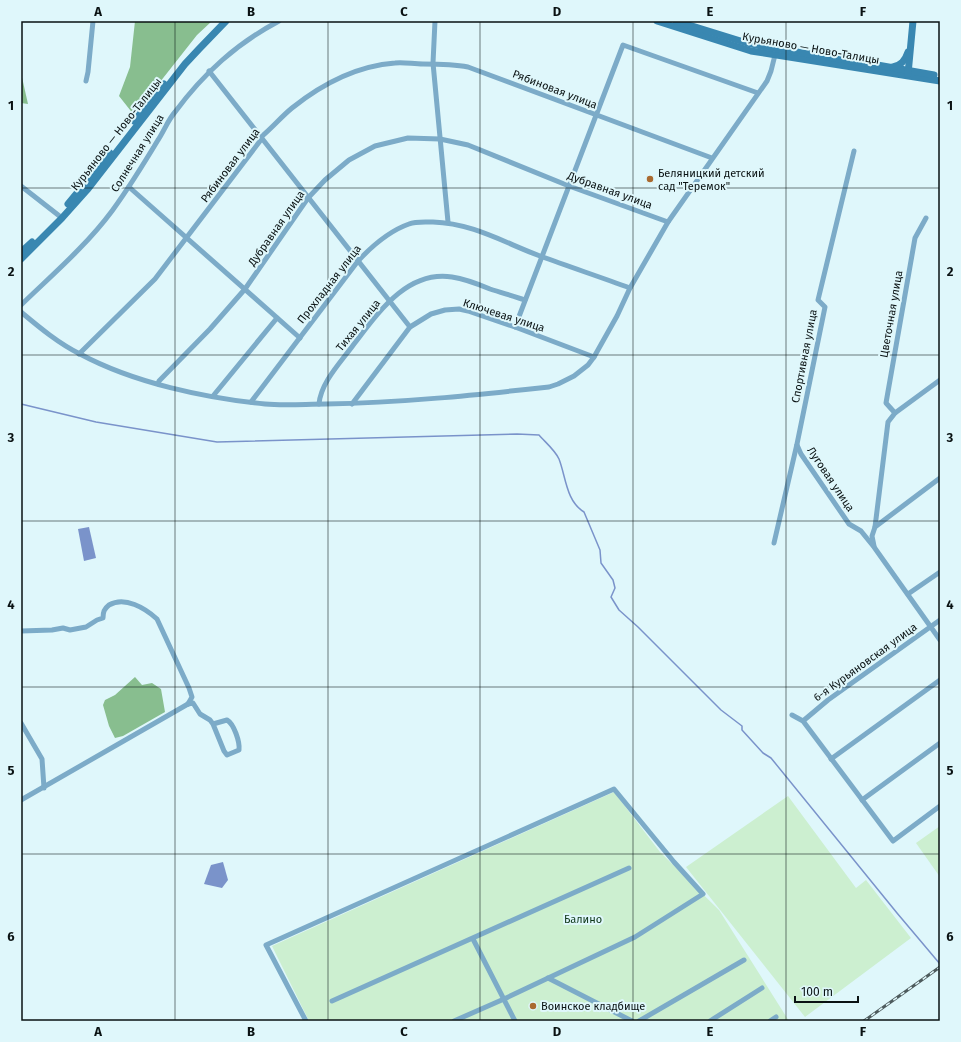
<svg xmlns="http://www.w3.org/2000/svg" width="961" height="1042" font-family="'Fira Sans',sans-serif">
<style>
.green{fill:#ccefd0}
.forest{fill:#88be8f}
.water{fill:#7a93ca}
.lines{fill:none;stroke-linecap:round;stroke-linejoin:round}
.stream{stroke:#7a93ca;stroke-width:1.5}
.minor{stroke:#7cabc8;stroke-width:5}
.secondary{stroke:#3987b1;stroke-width:7}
.rail-casing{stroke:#4e5b5d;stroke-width:3}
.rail{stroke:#dff7fb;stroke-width:1.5;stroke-dasharray:4.5;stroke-linecap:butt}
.grid{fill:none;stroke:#0a1213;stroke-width:1;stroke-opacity:0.55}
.poi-dot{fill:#a96a30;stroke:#dff7fb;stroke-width:1.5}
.labels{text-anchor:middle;stroke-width:4;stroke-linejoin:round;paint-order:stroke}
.street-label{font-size:11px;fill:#0a1213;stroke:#dff7fb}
.poi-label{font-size:11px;fill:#0a1213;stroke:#dff7fb;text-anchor:start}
.park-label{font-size:11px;fill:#0f3718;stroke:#dff7fb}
.neatline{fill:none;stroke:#0a1213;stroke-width:1.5}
.grid-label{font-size:13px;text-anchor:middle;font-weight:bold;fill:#0a1213}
</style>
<rect width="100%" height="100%" fill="#dff7fb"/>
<!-- green -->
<g class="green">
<path d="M 614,792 L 660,852 L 719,910 L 789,1021 L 309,1021 L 272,946 Z"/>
<path d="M 788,796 L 856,888 L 866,880 L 911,938 L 805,1017 L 686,867 Z"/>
<path d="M 940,826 L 940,877 L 916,843 Z"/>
</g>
<!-- forest -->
<g class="forest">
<path d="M 135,21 L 212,21 L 197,35 L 134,115 L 119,96 L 130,67 Z"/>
<path d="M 21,73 L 28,104 L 21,103 Z"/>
<path d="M 135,677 L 142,685 L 152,683 L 161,689 L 165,712 L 123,736 L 115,738 L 109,726 L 103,705 L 105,700 L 115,695 Z"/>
</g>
<!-- water -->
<g class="water">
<path d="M 89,527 L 96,558 L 84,561 L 78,529 Z"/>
<path d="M 223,862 L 228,880 L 222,888 L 204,884 L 211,865 Z"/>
</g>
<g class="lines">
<!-- stream -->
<path class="stream" d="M 21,404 L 96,422 L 217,442 L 517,434 L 539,435 C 545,442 555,450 559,459 C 566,477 566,501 584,512 L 600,550 L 601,563 L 613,580 L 615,588 L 611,597 L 619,610 L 638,627 L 721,710 L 742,726 L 742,730 L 763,753 L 771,758 L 897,913 L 940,964"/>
<!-- minor -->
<g class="minor">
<path d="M 435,21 L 433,63 L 448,222"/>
<path d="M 209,71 L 410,327"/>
<path d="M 86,81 L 88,72 L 93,21"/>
<path d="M 21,186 L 62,218"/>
<path d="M 129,187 L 300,338"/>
<path d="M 21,305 C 52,275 86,246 112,211 C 128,189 143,165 158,140 C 164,131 168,120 175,112 C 204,73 236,44 279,21"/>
<path d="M 21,312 C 39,327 58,343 80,354 C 134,383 205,398 265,404 C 285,406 306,404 326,404 C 400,403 475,395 549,387 L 558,384 L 574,376 L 588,365 L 594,357 L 617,316 L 630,288 L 668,222 L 767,81 L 771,71 L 775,55"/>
<path d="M 515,327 L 623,45 L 758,93"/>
<path d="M 79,354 L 155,279 L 260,141 L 261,137 C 272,128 281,117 292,108 C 322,84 356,66 395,63 C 404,62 413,64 423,64 C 438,64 453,64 468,67 L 712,158"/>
<path d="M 158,384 L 159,381 L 210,329 L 245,289 L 308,198 L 325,180 L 349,160 L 375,146 L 408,138 L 440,139 L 468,145 L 569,186 L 668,222"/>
<path d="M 213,396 L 277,318"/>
<path d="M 251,402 L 358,261 C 372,246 389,231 409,224 C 416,221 426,222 433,222 C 472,223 505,243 540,256 C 570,267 600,277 630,288"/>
<path d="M 319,404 C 321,382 341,362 354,344 C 378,313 407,270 452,277 C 466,279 478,284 490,289 C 502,293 514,296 525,300"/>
<path d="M 352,404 L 410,327 L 431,314 L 445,310 L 459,309 L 468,311 L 515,327 L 594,357"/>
<path d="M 895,413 L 886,403 L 915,238 L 926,218"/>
<path d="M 797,445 L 801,454 L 849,524 L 861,531 L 874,547 L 940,640"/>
<path d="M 875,527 L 888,422 L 895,413 L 940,380"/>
<path d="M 774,543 L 797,444 L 825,307 L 818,300 L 854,151"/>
<path d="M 874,546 L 872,536 L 875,527 L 940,478"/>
<path d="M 908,594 L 940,572"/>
<path d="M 21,631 L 52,630 L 63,628 L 70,630 L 86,627 L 97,620 L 103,618 C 103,612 104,609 109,605 C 125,596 145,608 157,619 L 189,688 L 192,697 L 188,704"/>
<path d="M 188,704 L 193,703 L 200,714 L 210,720 L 213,724 L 227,720 C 234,724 240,742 239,750 L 227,755 L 224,751 L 213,724"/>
<path d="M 792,715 L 803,721 L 893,841 L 940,806"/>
<path d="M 803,721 L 828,700 L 940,620"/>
<path d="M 21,723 L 42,759 L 44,788"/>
<path d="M 831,759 L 940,680"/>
<path d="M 21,800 L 188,704"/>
<path d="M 862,800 L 940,743"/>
<path d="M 473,939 L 515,1021"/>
<path d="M 548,978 L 632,1021"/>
<path d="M 332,1001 L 629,868"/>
<path d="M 306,1021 L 266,945 L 614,789 L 674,862 L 703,894 L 635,937 L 504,999 L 454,1021"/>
<path d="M 639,1021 L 744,960"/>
<path d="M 710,1021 L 762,988"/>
<path d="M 770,1021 L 776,1017"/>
</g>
<!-- secondary -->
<g class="secondary">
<path d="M 657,21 L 751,51 L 940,81"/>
<path d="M 676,21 L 747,43 L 766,47 L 866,63 L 934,75"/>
<path d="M 893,67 C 901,65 905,61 908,52"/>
<path d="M 908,74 L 913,21"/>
<path d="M 134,121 L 164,84"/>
<path d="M 68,204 L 110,153"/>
<path d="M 21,252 L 32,242"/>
<path d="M 21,259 L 62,218 L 87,190 L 185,64 L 199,49 L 226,21"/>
</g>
<defs>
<path id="rail" d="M 864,1021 L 940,967"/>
</defs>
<!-- rail casing -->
<use href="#rail" class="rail-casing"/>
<!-- rail -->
<use href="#rail" class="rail"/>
</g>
<!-- grid -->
<path class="grid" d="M 175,21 L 175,1021M 328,21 L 328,1021M 480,21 L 480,1021M 633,21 L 633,1021M 786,21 L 786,1021M 21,188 L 940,188M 21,355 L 940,355M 21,521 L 940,521M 21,687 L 940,687M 21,854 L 940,854"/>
<!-- markers -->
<g class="poi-dot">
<circle cx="650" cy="179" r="4"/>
<circle cx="533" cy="1006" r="4"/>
</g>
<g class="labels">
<!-- street labels -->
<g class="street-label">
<text transform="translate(811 48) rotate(10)" y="4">Курьяново — Ново-Талицы</text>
<text transform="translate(555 89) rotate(21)" y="4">Рябиновая улица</text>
<text transform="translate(116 134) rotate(-52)" y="4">Курьяново — Ново-Талицы</text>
<text transform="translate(137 153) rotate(-58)" y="4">Солнечная улица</text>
<text transform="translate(230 165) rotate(-53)" y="4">Рябиновая улица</text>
<text transform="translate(610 190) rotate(20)" y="4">Дубравная улица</text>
<text transform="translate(276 228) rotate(-55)" y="4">Дубравная улица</text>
<text transform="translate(329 284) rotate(-52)" y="4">Прохладная улица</text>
<text transform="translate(891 314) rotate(-80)" y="4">Цветочная улица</text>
<text transform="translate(504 315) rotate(18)" y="4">Ключевая улица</text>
<text transform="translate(358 325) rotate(-51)" y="4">Тихая улица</text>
<text transform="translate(804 356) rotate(-79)" y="4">Спортивная улица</text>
<text transform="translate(831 479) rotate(56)" y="4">Луговая улица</text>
<text transform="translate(865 662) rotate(-36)" y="4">6-я Курьяновская улица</text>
</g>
<!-- poi labels -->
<g class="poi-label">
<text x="658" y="177">Беляницкий детский<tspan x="658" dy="13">сад "Теремок"</tspan></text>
<text x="541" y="1010">Воинское кладбище</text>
</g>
<!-- park labels -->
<g class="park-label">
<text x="583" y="923">Балино</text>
</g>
</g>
<!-- border -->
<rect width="961" height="1042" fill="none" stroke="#dff7fb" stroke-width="44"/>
<!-- scale -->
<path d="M795 996v6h63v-6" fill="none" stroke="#0a1213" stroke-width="2"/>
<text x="801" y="996" font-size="12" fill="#0a1213" stroke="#dff7fb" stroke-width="3" paint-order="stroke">100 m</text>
<rect x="22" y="22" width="917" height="998" class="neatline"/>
<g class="grid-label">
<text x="98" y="16">A</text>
<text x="251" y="16">B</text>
<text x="404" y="16">C</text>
<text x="557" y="16">D</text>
<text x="710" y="16">E</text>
<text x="863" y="16">F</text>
<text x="11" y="110">1</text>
<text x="950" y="110">1</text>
<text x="11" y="276">2</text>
<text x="950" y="276">2</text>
<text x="11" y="442">3</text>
<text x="950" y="442">3</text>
<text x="11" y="609">4</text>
<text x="950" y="609">4</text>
<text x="11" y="775">5</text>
<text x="950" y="775">5</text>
<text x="11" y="941">6</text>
<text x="950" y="941">6</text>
<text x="98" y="1036">A</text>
<text x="251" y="1036">B</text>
<text x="404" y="1036">C</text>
<text x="557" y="1036">D</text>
<text x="710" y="1036">E</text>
<text x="863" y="1036">F</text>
</g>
</svg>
